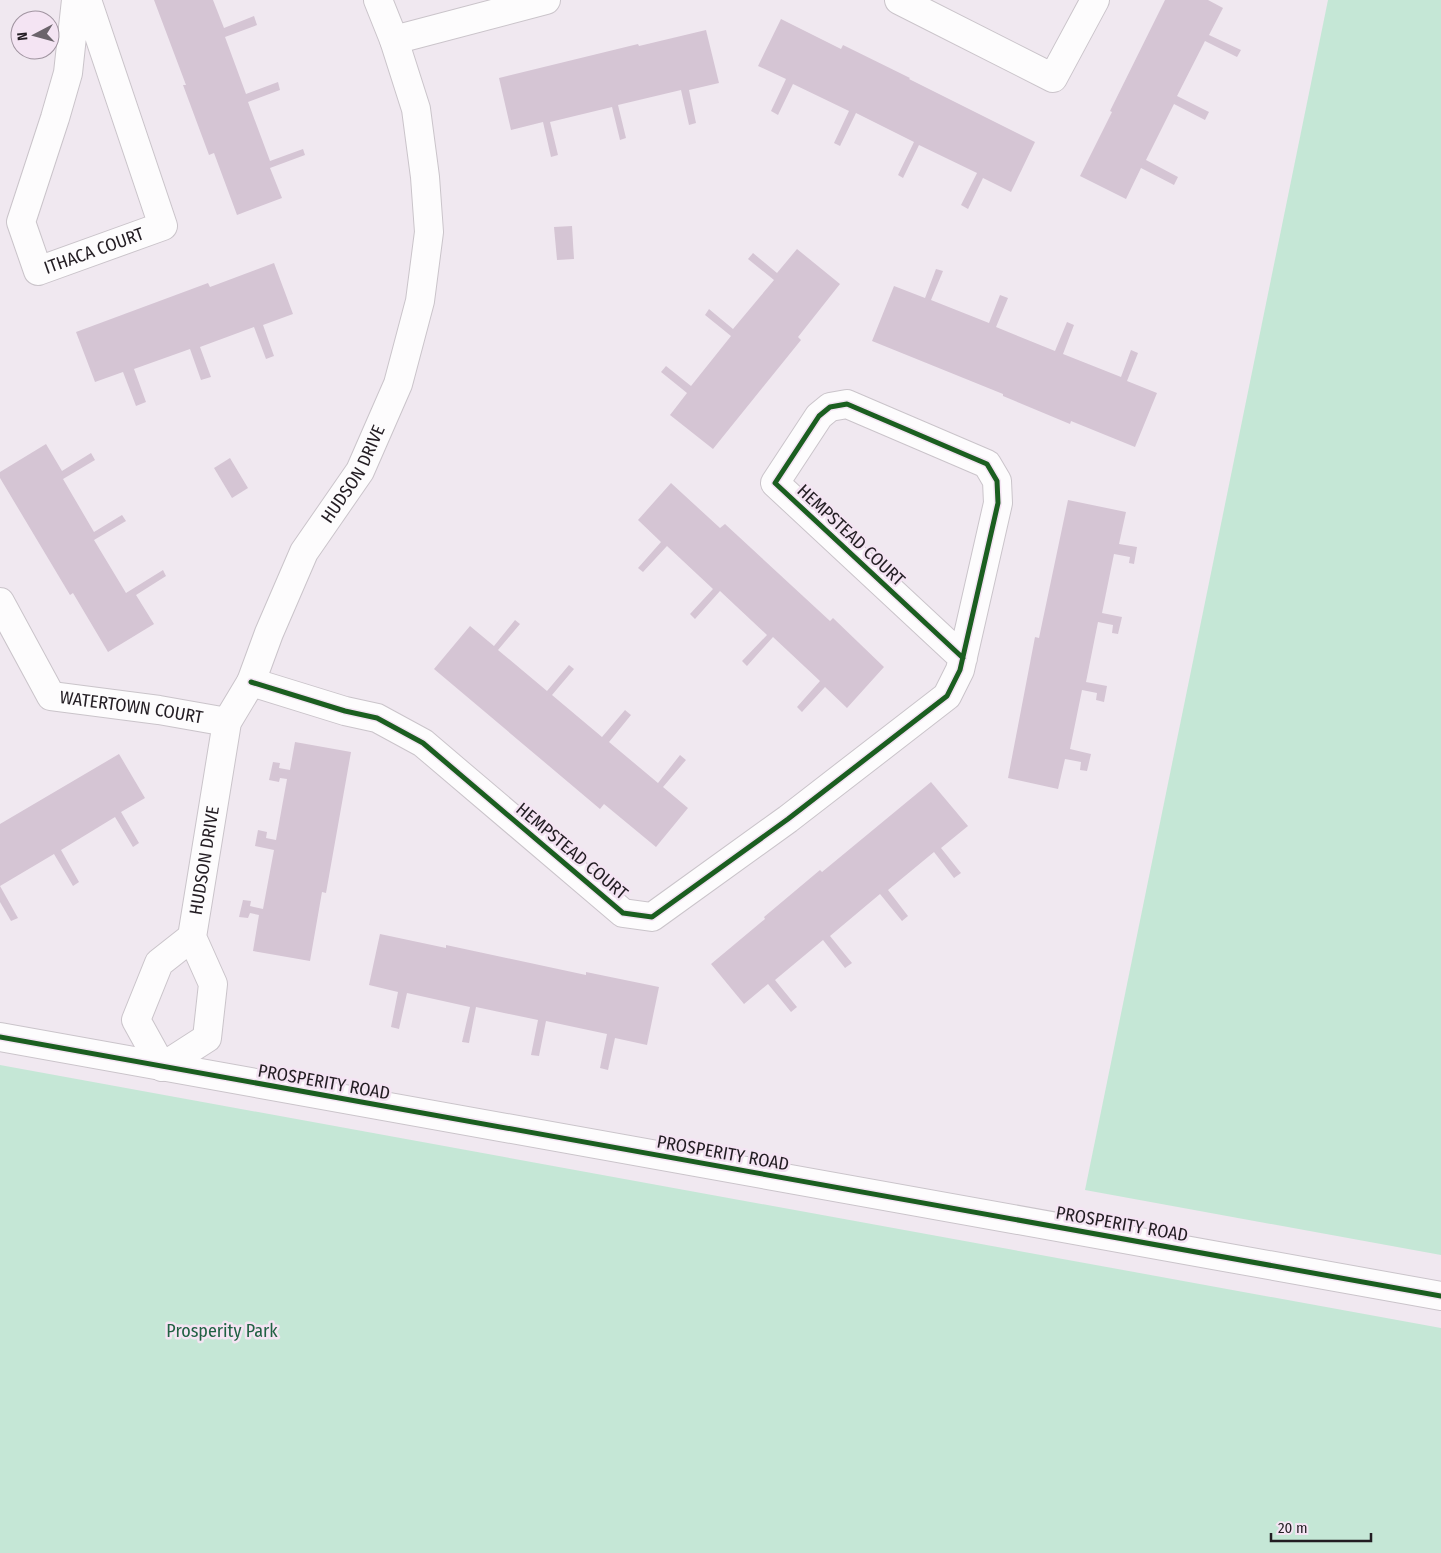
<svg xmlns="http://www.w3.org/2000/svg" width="1441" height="1553" font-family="'Fira Sans Condensed',sans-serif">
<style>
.green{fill:#c5e7d6}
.building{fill:#d5c5d4}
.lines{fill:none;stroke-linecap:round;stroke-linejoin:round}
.minor-casing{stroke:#cac4ca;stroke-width:30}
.tertiary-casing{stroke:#cac4ca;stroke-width:30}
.minor{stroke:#fdfcfd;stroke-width:28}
.tertiary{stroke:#fdfcfd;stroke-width:28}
.cycleway-casing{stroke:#f4e4f3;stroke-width:8}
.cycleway{stroke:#1b5e20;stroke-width:5}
.labels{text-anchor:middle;stroke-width:5;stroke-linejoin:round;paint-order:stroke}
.street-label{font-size:18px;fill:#231d23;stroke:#f4e4f3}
.park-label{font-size:18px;fill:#206143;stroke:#f4e4f3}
</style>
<rect width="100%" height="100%" fill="#f0e8f0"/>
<!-- green -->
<g class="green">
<path d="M 1328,0 L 1441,0 L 1441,1255 L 1085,1190 Z"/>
<path d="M 0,1065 L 1441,1328 L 1441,1553 L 0,1553 Z"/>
</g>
<!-- building -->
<g class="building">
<path d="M 154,0 L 213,0 L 224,28 L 254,16 L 257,25 L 225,37 L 246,94 L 278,82 L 280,90 L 248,102 L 270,161 L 303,149 L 305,155 L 270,168 L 282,198 L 237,215 L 214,153 L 209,155 L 183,85 L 186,85 Z"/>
<path d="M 1165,0 L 1208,0 L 1223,8 L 1209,35 L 1241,50 L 1237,57 L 1205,41 L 1177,96 L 1209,112 L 1205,120 L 1174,104 L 1146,160 L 1178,177 L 1174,185 L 1141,168 L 1126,199 L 1080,176 L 1112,112 L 1110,111 Z"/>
<path d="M 781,19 L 841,49 L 843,45 L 910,78 L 909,79 L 1035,142 L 1011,192 L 983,178 L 968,209 L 961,205 L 977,173 L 919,145 L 903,178 L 898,175 L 914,142 L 856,113 L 840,146 L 834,143 L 849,111 L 793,84 L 778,115 L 771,111 L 786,79 L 758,66 Z"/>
<path d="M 706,30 L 719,83 L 689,90 L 696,123 L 689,125 L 681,90 L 618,105 L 626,138 L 620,140 L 612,107 L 550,122 L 558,155 L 551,157 L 543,122 L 511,130 L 499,78 L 638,44 L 639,46 Z"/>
<path d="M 572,226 L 574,259 L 557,260 L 554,227 Z"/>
<path d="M 797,249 L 840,284 L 798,337 L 801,340 L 713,449 L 670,415 L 687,393 L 661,372 L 666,366 L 691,386 L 731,336 L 705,315 L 709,309 L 733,329 L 774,280 L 748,259 L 753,253 L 777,273 Z"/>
<path d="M 274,263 L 293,314 L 263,325 L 274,356 L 266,359 L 254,327 L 200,347 L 211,377 L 201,380 L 190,349 L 134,369 L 146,402 L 136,406 L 123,372 L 95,382 L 76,332 L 208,283 L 210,287 Z"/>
<path d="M 936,269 L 943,271 L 931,300 L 989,323 L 1000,295 L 1008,298 L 996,327 L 1055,351 L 1067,322 L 1074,325 L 1063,354 L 1121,377 L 1131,350 L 1138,353 L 1127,381 L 1157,393 L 1135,447 L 1071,421 L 1070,424 L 1003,396 L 1003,394 L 872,341 L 894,286 L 925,298 Z"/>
<path d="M 46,444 L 62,471 L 91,453 L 95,460 L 63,479 L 94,532 L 122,515 L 126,521 L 94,540 L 126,593 L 163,570 L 166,576 L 136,595 L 154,624 L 108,652 L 73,593 L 70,595 L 0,478 L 0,472 Z"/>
<path d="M 230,458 L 248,488 L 232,498 L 214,468 Z"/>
<path d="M 671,483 L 720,528 L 725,524 L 830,621 L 833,618 L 884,667 L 847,708 L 825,687 L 802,712 L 797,707 L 820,681 L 773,637 L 747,666 L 742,661 L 767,635 L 720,591 L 695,619 L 690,614 L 713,589 L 667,546 L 643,572 L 638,568 L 661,542 L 638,520 Z"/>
<path d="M 1068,500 L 1126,512 L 1119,544 L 1137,547 L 1134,564 L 1129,563 L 1130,557 L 1114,554 L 1102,613 L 1122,617 L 1118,634 L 1112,633 L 1113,625 L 1098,622 L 1086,682 L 1107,686 L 1104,702 L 1096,700 L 1097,693 L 1082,690 L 1070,749 L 1091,754 L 1087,771 L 1080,770 L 1081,762 L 1065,759 L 1058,789 L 1008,778 L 1035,637 L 1039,638 Z"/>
<path d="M 515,620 L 520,624 L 498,650 L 547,691 L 569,665 L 574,669 L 552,695 L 602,737 L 625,710 L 631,715 L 609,742 L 658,783 L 680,755 L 686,760 L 663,787 L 688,808 L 656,847 L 604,804 L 600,809 L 434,669 L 470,626 L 494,646 Z"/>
<path d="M 295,742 L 351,752 L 326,893 L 322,892 L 310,961 L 253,951 L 259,915 L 250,913 L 248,918 L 239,917 L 243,900 L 251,901 L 250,906 L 263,909 L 274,850 L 255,846 L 258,830 L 267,832 L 266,838 L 276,840 L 287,779 L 280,778 L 279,782 L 269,780 L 273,762 L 280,763 L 279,768 L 290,770 Z"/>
<path d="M 119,754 L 145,798 L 121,812 L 139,843 L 133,847 L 115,817 L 61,850 L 79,882 L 73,886 L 54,854 L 0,886 L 0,824 Z"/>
<path d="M 931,782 L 968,826 L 941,848 L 961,873 L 954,878 L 934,852 L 888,890 L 908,916 L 902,921 L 880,894 L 830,936 L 852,963 L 845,968 L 823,940 L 775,980 L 797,1007 L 791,1012 L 768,984 L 744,1004 L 711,964 L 765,919 L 764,917 L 820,870 L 822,872 Z"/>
<path d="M 0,886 L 18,918 L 11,921 L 0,902 Z"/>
<path d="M 380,934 L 446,948 L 446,945 L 586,975 L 586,972 L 659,987 L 647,1045 L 615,1038 L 608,1070 L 600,1068 L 607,1034 L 546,1021 L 539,1056 L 531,1055 L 538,1020 L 476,1007 L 469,1043 L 462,1042 L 470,1007 L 407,993 L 399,1029 L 391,1027 L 398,992 L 369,985 Z"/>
</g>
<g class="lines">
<defs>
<g id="minor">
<path id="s1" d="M 76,0 L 68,73 L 55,118 L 21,222 L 38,271 L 163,226 L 87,0"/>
<path d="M 899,0 L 1053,78 L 1095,0"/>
<path d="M 394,40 L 546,0"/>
<path id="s2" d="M 0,602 L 51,696 L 159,710 L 227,722"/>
<path d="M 251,682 L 345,711 L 377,718 L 423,743 L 623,913 L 652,917 L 788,819 L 947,696 L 960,670 L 998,503 L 997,481 L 987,464 L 847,404 L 830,407 L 819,416 L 775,483 L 963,658"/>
<path id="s3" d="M 192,937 L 159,963 L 136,1020 L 162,1067 L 207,1038 L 213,984 L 192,937 L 227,722 L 251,682 L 269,633 L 304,552 L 360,471 L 398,384 L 420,301 L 429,232 L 425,177 L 416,109 L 394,40 L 378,0"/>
</g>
<path id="tertiary" d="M 0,1037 L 1441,1296"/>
</defs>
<!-- minor casing -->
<use href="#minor" class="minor-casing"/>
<!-- tertiary casing -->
<use href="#tertiary" class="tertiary-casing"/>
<!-- minor -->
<use href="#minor" class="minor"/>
<!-- tertiary -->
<use href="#tertiary" class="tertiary"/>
<defs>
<g id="cycleway">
<path d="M 251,682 L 345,711 L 377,718 L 423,743 L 623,913 L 652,917 L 788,819 L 947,696 L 960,670 L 998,503 L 997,481 L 987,464 L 847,404 L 830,407 L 819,416 L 775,483 L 963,658"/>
<path d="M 0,1037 L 1441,1296"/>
</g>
</defs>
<!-- cycleway casing -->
<use href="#cycleway" class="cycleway-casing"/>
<!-- cycleway -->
<use href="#cycleway" class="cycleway"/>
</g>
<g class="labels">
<!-- street labels -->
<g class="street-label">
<text dy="6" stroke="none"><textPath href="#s1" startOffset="341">ITHACA COURT</textPath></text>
<text dy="6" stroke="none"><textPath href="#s3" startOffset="814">HUDSON DRIVE</textPath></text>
<text transform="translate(851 535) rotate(43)" y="6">HEMPSTEAD COURT</text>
<text dy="6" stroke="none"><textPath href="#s2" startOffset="188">WATERTOWN COURT</textPath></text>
<text transform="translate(572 851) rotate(40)" y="6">HEMPSTEAD COURT</text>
<text dy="6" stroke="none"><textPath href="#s3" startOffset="394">HUDSON DRIVE</textPath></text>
<text transform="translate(324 1082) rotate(10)" y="6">PROSPERITY ROAD</text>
<text transform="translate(723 1153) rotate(10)" y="6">PROSPERITY ROAD</text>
<text transform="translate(1122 1224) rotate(10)" y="6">PROSPERITY ROAD</text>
</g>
<!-- park labels -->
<g class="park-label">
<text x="222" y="1337">Prosperity Park</text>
</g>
</g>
<!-- north arrow -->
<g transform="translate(35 35) rotate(264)"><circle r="24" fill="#f4e4f3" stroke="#a094a0"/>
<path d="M0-4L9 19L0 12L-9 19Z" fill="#6b646b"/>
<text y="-8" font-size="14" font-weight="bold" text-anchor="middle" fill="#231d23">N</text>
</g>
<!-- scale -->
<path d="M1271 1533v8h100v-8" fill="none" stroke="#231d23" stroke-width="2.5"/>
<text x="1278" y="1533" font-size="15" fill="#231d23" stroke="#f4e4f3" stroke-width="4" paint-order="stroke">20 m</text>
</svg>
